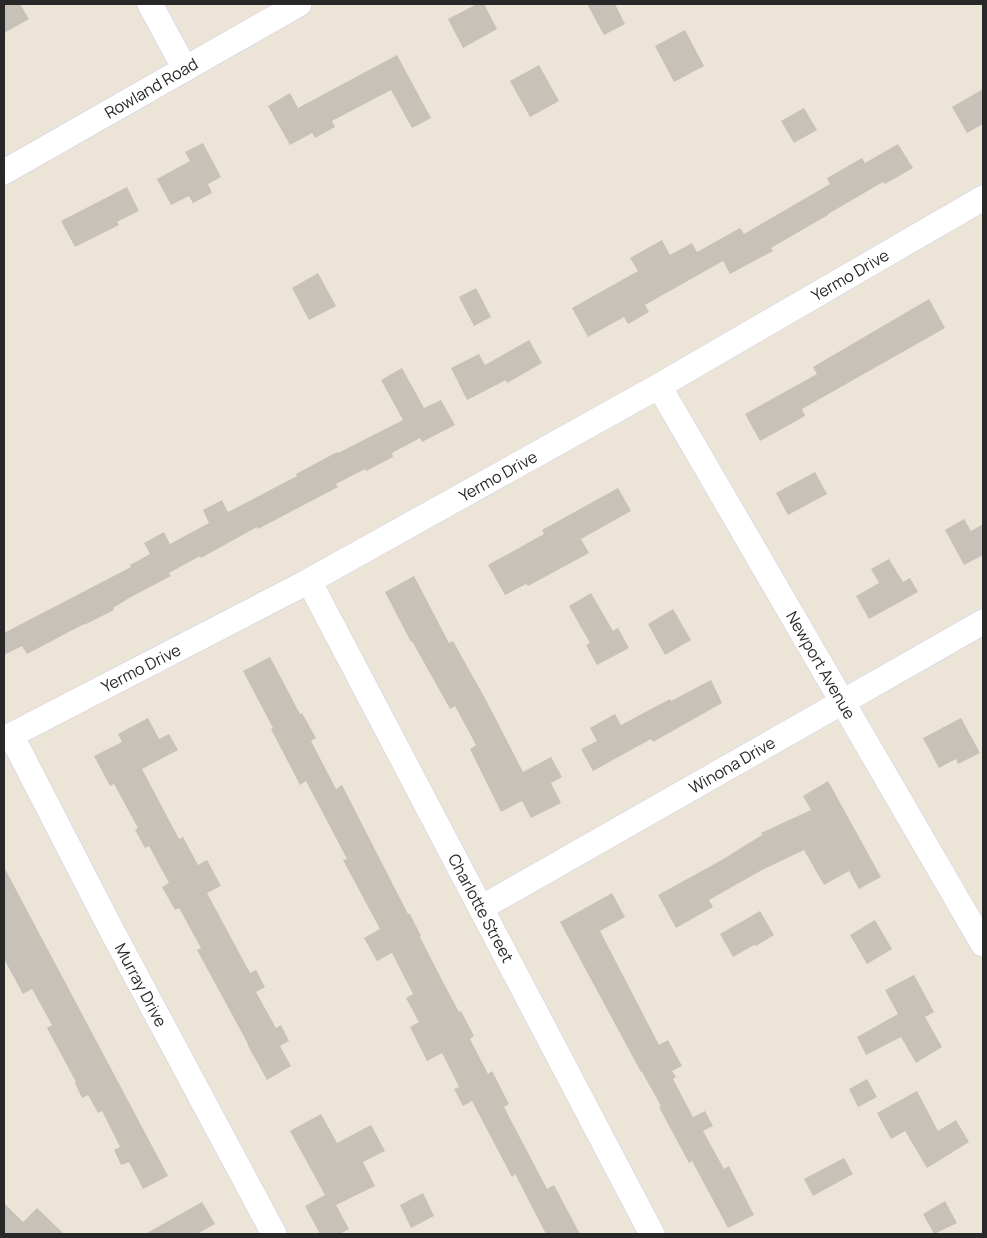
<svg xmlns="http://www.w3.org/2000/svg" width="987" height="1238" font-family="Manrope,sans-serif">
<style>
.building{fill:#c7c1b7}
.lines{fill:none;stroke-linecap:round;stroke-linejoin:round}
.minor-casing{stroke:#ccd0e3;stroke-width:26}
.minor{stroke:#fff;stroke-width:25}
.labels{text-anchor:middle;stroke-width:5;stroke-linejoin:round;paint-order:stroke}
.street-label{font-size:16px;fill:#282828;stroke:#fff}
</style>
<rect width="100%" height="100%" fill="#ece4d7"/>
<!-- building -->
<g class="building">
<path d="M 4,4 L 20,4 L 29,19 L 4,33 Z"/>
<path d="M 477,4 L 484,4 L 497,29 L 463,48 L 448,19 Z"/>
<path d="M 587,4 L 615,4 L 625,24 L 604,35 Z"/>
<path d="M 685,30 L 704,66 L 674,82 L 655,46 Z"/>
<path d="M 397,55 L 431,118 L 412,128 L 391,90 L 332,121 L 335,127 L 315,138 L 312,133 L 290,145 L 268,106 L 290,93 L 298,108 Z"/>
<path d="M 539,65 L 559,101 L 530,117 L 510,81 Z"/>
<path d="M 983,89 L 983,124 L 967,133 L 952,107 Z"/>
<path d="M 804,108 L 817,130 L 794,143 L 781,121 Z"/>
<path d="M 203,143 L 221,177 L 208,184 L 212,193 L 193,203 L 189,196 L 171,205 L 157,179 L 190,161 L 185,152 Z"/>
<path d="M 898,144 L 913,168 L 885,184 L 883,182 L 828,214 L 828,215 L 771,248 L 773,251 L 730,274 L 723,261 L 645,305 L 649,312 L 628,324 L 624,317 L 588,337 L 572,308 L 638,271 L 630,258 L 662,240 L 670,255 L 692,243 L 697,252 L 740,228 L 744,234 L 830,184 L 827,178 L 862,158 L 865,163 Z"/>
<path d="M 127,187 L 139,211 L 117,222 L 119,225 L 75,247 L 61,221 Z"/>
<path d="M 318,273 L 336,306 L 309,320 L 292,288 Z"/>
<path d="M 476,288 L 491,317 L 474,326 L 459,297 Z"/>
<path d="M 929,299 L 945,328 L 802,409 L 805,416 L 760,441 L 745,414 L 817,374 L 813,367 Z"/>
<path d="M 529,340 L 542,363 L 507,383 L 506,380 L 467,400 L 451,368 L 479,354 L 485,365 Z"/>
<path d="M 402,368 L 424,408 L 441,400 L 455,425 L 422,442 L 420,438 L 392,453 L 393,457 L 366,471 L 365,469 L 336,484 L 338,487 L 258,529 L 257,527 L 201,558 L 200,556 L 169,573 L 171,576 L 131,597 L 113,608 L 114,610 L 84,625 L 84,624 L 27,654 L 22,646 L 4,655 L 4,633 L 131,567 L 130,565 L 150,554 L 144,543 L 164,532 L 170,544 L 209,523 L 203,510 L 222,500 L 228,512 L 297,476 L 296,474 L 337,452 L 338,453 L 403,420 L 381,380 Z"/>
<path d="M 815,472 L 827,494 L 788,515 L 776,493 Z"/>
<path d="M 618,488 L 631,511 L 581,539 L 589,553 L 528,586 L 526,584 L 505,595 L 488,565 L 544,534 L 542,530 Z"/>
<path d="M 964,519 L 971,531 L 983,524 L 983,555 L 964,565 L 945,530 Z"/>
<path d="M 889,559 L 903,582 L 910,578 L 918,592 L 869,619 L 856,596 L 879,583 L 871,569 Z"/>
<path d="M 414,576 L 449,643 L 453,641 L 486,700 L 523,772 L 551,757 L 562,777 L 551,783 L 561,803 L 531,818 L 522,801 L 501,812 L 470,749 L 476,745 L 455,706 L 450,709 L 412,641 L 411,642 L 385,592 Z"/>
<path d="M 591,593 L 613,631 L 618,628 L 629,648 L 597,665 L 586,645 L 590,643 L 569,606 Z"/>
<path d="M 673,609 L 691,640 L 665,655 L 648,624 Z"/>
<path d="M 270,657 L 300,714 L 302,713 L 316,738 L 311,741 L 336,789 L 342,785 L 408,914 L 410,914 L 421,936 L 420,937 L 444,984 L 459,1012 L 461,1011 L 474,1036 L 470,1039 L 488,1074 L 492,1071 L 509,1104 L 504,1107 L 547,1189 L 554,1185 L 580,1234 L 546,1234 L 515,1174 L 512,1177 L 472,1101 L 463,1106 L 454,1089 L 459,1087 L 442,1053 L 427,1061 L 410,1027 L 419,1022 L 406,998 L 413,994 L 392,953 L 377,961 L 364,938 L 380,929 L 343,860 L 347,859 L 306,781 L 300,785 L 271,729 L 273,728 L 243,671 Z"/>
<path d="M 711,680 L 722,703 L 653,742 L 651,739 L 593,771 L 581,749 L 597,741 L 590,728 L 615,714 L 621,725 L 670,699 L 671,701 Z"/>
<path d="M 148,718 L 159,739 L 169,734 L 178,750 L 142,769 L 179,839 L 183,837 L 198,865 L 207,860 L 221,886 L 207,893 L 250,973 L 256,970 L 265,987 L 256,992 L 276,1028 L 281,1025 L 289,1041 L 280,1046 L 291,1066 L 267,1080 L 247,1044 L 248,1044 L 197,950 L 201,948 L 179,908 L 175,910 L 162,887 L 169,883 L 149,846 L 145,848 L 135,830 L 138,828 L 114,784 L 110,786 L 94,756 L 122,742 L 118,734 Z"/>
<path d="M 961,718 L 980,753 L 958,764 L 956,759 L 939,768 L 923,738 Z"/>
<path d="M 828,781 L 881,877 L 859,889 L 849,871 L 824,885 L 804,850 L 762,870 L 709,900 L 713,907 L 676,928 L 658,895 L 720,861 L 762,835 L 761,833 L 811,810 L 803,796 Z"/>
<path d="M 4,867 L 168,1176 L 143,1189 L 129,1162 L 121,1165 L 114,1150 L 120,1147 L 102,1111 L 98,1113 L 88,1095 L 82,1098 L 75,1083 L 76,1082 L 47,1028 L 52,1025 L 32,989 L 23,994 L 4,959 Z"/>
<path d="M 612,893 L 625,917 L 600,931 L 659,1045 L 668,1040 L 682,1066 L 672,1071 L 676,1077 L 673,1079 L 693,1117 L 705,1111 L 713,1126 L 703,1131 L 724,1169 L 729,1166 L 754,1215 L 728,1228 L 692,1161 L 689,1163 L 659,1107 L 661,1106 L 642,1072 L 641,1072 L 560,922 Z"/>
<path d="M 760,911 L 774,935 L 756,946 L 754,945 L 733,957 L 720,934 Z"/>
<path d="M 875,920 L 892,949 L 867,964 L 850,935 Z"/>
<path d="M 914,975 L 934,1012 L 925,1017 L 942,1047 L 916,1063 L 901,1037 L 866,1055 L 857,1037 L 898,1014 L 885,990 Z"/>
<path d="M 867,1079 L 877,1097 L 858,1107 L 849,1089 Z"/>
<path d="M 917,1091 L 938,1131 L 956,1120 L 969,1142 L 927,1168 L 905,1131 L 891,1139 L 877,1113 Z"/>
<path d="M 321,1114 L 337,1143 L 371,1125 L 385,1151 L 363,1162 L 375,1186 L 336,1205 L 349,1229 L 340,1234 L 320,1234 L 305,1206 L 325,1195 L 290,1131 Z"/>
<path d="M 844,1158 L 853,1174 L 813,1196 L 804,1179 Z"/>
<path d="M 423,1193 L 434,1216 L 411,1228 L 400,1205 Z"/>
<path d="M 945,1201 L 957,1223 L 934,1234 L 923,1214 Z"/>
<path d="M 202,1202 L 215,1224 L 197,1234 L 145,1234 Z"/>
<path d="M 4,1203 L 23,1222 L 37,1208 L 64,1234 L 4,1234 Z"/>
</g>
<g class="lines">
<defs>
<g id="minor">
<path d="M 150,4 L 185,69"/>
<path d="M 4,172 L 299,4"/>
<path d="M 659,386 L 983,944"/>
<path d="M 309,581 L 652,1234"/>
<path d="M 11,735 L 112,931 L 274,1234"/>
<path d="M 4,739 L 309,581 L 659,386 L 983,198"/>
<path d="M 481,908 L 983,622"/>
</g>
</defs>
<!-- minor casing -->
<use href="#minor" class="minor-casing"/>
<!-- minor -->
<use href="#minor" class="minor"/>
</g>
<g class="labels">
<!-- street labels -->
<g class="street-label">
<text transform="translate(151 88) rotate(-30)" y="6">Rowland Road</text>
<text transform="translate(850 275) rotate(-30)" y="6">Yermo Drive</text>
<text transform="translate(498 476) rotate(-29)" y="6">Yermo Drive</text>
<text transform="translate(821 665) rotate(60)" y="6">Newport Avenue</text>
<text transform="translate(141 668) rotate(-27)" y="6">Yermo Drive</text>
<text transform="translate(732 765) rotate(-30)" y="6">Winona Drive</text>
<text transform="translate(481 908) rotate(62)" y="6">Charlotte Street</text>
<text transform="translate(141 985) rotate(62)" y="6">Murray Drive</text>
</g>
</g>
<!-- border -->
<rect width="987" height="1238" fill="none" stroke="#282828" stroke-width="10"/>
</svg>
